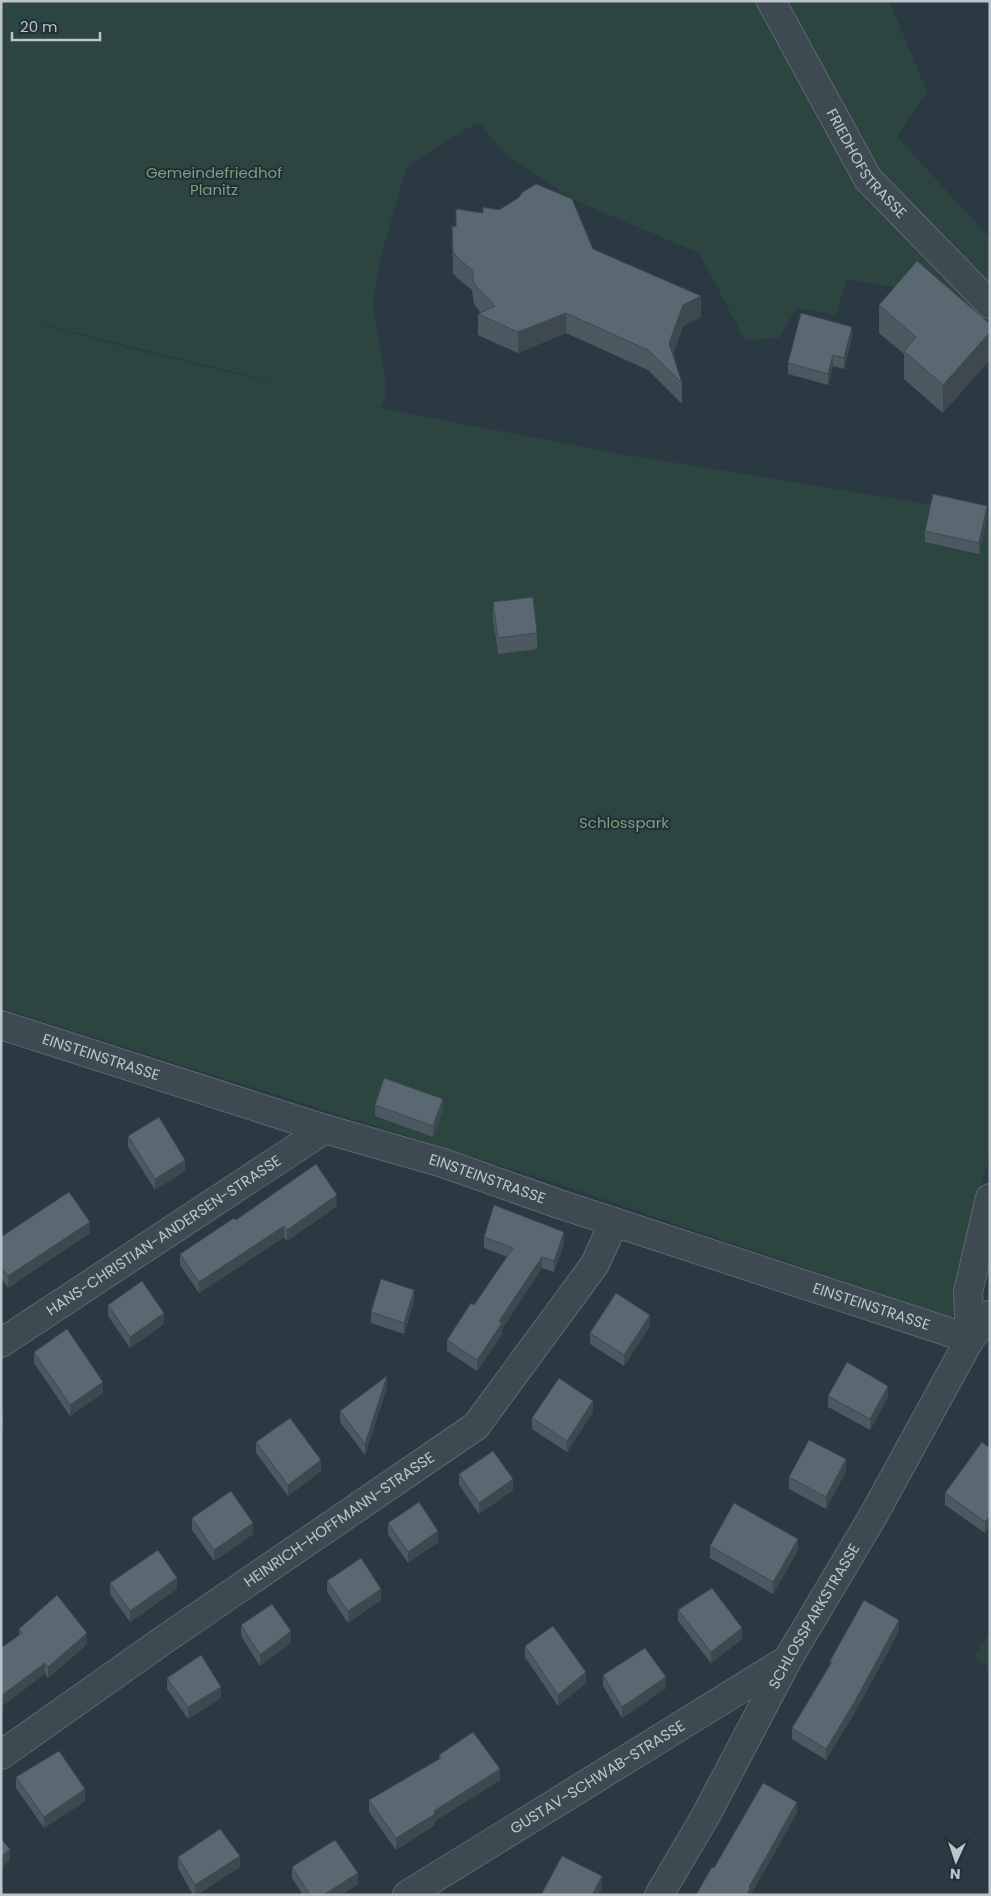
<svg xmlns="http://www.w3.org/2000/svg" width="991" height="1896" font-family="Poppins,sans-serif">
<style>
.green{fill:#2d4541;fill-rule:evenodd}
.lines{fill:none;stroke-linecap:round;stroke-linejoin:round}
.minor-casing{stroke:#5d686f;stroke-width:30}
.minor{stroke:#3e4a51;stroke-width:28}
.wall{fill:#4d5961}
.shaded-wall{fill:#3e494f}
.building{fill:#596871;stroke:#3e494f}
.labels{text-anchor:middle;stroke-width:4;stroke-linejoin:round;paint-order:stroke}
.street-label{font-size:15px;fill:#bcc5cb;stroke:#233037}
.park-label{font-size:15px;fill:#7c9f7c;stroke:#233037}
</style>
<rect width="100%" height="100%" fill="#2a3942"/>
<!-- green -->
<g class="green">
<path d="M 1,1 L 889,1 L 927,91 L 897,137 L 990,238 L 990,335 L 901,288 L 847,280 L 836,315 L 796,308 L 779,338 L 745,340 L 699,253 L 576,201 L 508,156 L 478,122 L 407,166 L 382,253 L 373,304 L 386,384 L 385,397 L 380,408 L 614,453 L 990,514 L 990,1151 L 952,1318 L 553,1182 L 1,1008 ZM 18,318 L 306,390 L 136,350 Z"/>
<path d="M 990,1632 L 990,1667 L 973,1657 Z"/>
</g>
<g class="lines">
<defs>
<g id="minor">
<path id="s1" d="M 771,1 L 868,179 L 990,304"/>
<path id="s2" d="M 1,1025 L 325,1129 L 443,1163 L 559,1204 L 970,1339"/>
<path d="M 970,1339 L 968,1292 L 990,1198"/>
<path id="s3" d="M 1,1343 L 325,1129"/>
<path id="s4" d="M 1,1755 L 165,1639 L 476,1426 L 595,1264 L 614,1222"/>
<path id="s5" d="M 407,1895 L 787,1660"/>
<path id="s6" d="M 659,1895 L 705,1817 L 788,1659 L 873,1516 L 970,1339 L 990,1315"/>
</g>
</defs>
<!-- minor casing -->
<use href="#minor" class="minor-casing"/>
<!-- minor -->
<use href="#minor" class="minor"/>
</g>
<!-- wall -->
<g class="wall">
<path d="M 452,226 L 456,227 L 593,249 L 701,317 L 683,326 L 673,354 L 682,383 L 682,404 L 648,370 L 566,333 L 518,353 L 478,335 L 478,314 L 481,313 L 474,304 L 472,290 L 456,277 L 453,273 Z"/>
<path d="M 879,305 L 990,324 L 943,413 L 904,379 L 904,354 L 879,333 Z"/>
<path d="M 852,338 L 844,369 L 833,366 L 828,385 L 788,374 L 788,363 Z"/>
<path d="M 987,517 L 979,554 L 925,542 L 925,531 Z"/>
<path d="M 493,602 L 537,633 L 537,649 L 498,654 L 493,618 Z"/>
<path d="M 375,1105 L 443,1110 L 433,1137 L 375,1116 Z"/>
<path d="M 128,1136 L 185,1171 L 155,1190 L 128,1147 Z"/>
<path d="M 337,1206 L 287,1241 L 284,1237 L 199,1293 L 180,1265 L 180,1254 Z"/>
<path d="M 90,1233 L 8,1288 L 1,1278 L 1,1237 Z"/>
<path d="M 484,1237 L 564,1244 L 554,1272 L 542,1268 L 502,1329 L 502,1334 L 477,1371 L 447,1351 L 447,1340 L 474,1305 L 507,1257 L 484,1248 Z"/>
<path d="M 414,1301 L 404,1334 L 371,1323 L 371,1312 Z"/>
<path d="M 108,1305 L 164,1324 L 130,1348 L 108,1316 Z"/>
<path d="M 650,1326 L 624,1366 L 590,1344 L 590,1333 Z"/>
<path d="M 34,1352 L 103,1393 L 70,1416 L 34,1363 Z"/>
<path d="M 387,1387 L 365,1455 L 340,1422 L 340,1411 Z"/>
<path d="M 828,1396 L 888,1397 L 870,1430 L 828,1407 Z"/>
<path d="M 593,1412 L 567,1452 L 532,1429 L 532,1418 Z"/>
<path d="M 256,1442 L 321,1471 L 288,1496 L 256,1453 Z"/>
<path d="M 990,1448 L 985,1533 L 945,1505 L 945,1493 Z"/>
<path d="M 846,1471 L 826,1509 L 789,1489 L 789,1477 Z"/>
<path d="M 459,1474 L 513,1490 L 479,1514 L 459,1485 Z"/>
<path d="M 192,1518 L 253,1534 L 214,1561 L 192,1530 Z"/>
<path d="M 388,1523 L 438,1542 L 408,1563 L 388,1534 Z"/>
<path d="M 710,1546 L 798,1550 L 773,1594 L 710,1558 Z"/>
<path d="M 327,1581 L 381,1600 L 348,1623 L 327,1592 Z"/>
<path d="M 110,1583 L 177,1589 L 130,1622 L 110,1594 Z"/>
<path d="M 678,1610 L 742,1639 L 711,1663 L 678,1621 Z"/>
<path d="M 241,1625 L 291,1643 L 260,1666 L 241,1636 Z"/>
<path d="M 19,1629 L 87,1644 L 48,1678 L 19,1635 Z"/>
<path d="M 899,1631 L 855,1712 L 826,1760 L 792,1739 L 792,1728 L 830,1664 L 830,1661 Z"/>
<path d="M 525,1646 L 586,1683 L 558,1706 L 525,1657 Z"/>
<path d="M 603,1675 L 666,1688 L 622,1718 L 603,1686 Z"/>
<path d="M 167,1678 L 221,1698 L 188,1719 L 167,1689 Z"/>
<path d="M 439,1755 L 500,1780 L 435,1821 L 435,1825 L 396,1850 L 369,1812 L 369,1800 L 439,1760 Z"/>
<path d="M 16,1777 L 85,1801 L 44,1828 L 16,1788 Z"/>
<path d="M 178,1857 L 240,1867 L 197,1895 L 193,1895 L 178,1868 Z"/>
<path d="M 292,1867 L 358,1884 L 341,1895 L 303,1895 L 292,1878 Z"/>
</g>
<!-- shaded-wall -->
<g class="shaded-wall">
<path d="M 701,296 L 701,317 L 683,326 L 669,364 L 669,343 L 683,305 Z"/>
<path d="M 566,313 L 566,333 L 518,353 L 518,332 Z"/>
<path d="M 852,327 L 852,338 L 844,369 L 844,358 Z"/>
<path d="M 990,332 L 990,360 L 943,413 L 943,385 Z"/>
<path d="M 833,355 L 833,366 L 828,385 L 828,374 Z"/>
<path d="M 987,506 L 987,517 L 979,554 L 979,543 Z"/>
<path d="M 443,1099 L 443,1110 L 433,1137 L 433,1126 Z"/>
<path d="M 185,1160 L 185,1171 L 155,1190 L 155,1179 Z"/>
<path d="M 337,1195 L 337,1206 L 287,1241 L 287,1230 Z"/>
<path d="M 90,1222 L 90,1233 L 8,1288 L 8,1276 Z"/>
<path d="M 284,1226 L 284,1237 L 199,1293 L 199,1282 Z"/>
<path d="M 564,1232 L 564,1244 L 554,1272 L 554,1261 Z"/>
<path d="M 542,1257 L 542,1268 L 502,1329 L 502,1334 L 477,1371 L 477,1360 L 499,1321 Z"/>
<path d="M 414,1290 L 414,1301 L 404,1334 L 404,1323 Z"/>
<path d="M 164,1313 L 164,1324 L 130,1348 L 130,1337 Z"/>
<path d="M 650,1315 L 650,1326 L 624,1366 L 624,1355 Z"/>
<path d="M 387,1376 L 387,1387 L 365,1455 L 365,1444 Z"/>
<path d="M 103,1382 L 103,1393 L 70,1416 L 70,1405 Z"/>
<path d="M 888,1386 L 888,1397 L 870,1430 L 870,1419 Z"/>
<path d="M 593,1401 L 593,1412 L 567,1452 L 567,1441 Z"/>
<path d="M 3,1414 L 3,1425 L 1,1427 L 1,1415 Z"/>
<path d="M 846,1459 L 846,1471 L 826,1509 L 826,1497 Z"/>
<path d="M 321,1460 L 321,1471 L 288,1496 L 288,1485 Z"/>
<path d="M 513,1479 L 513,1490 L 479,1514 L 479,1503 Z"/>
<path d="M 990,1516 L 990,1527 L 985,1533 L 985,1522 Z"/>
<path d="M 253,1523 L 253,1534 L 214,1561 L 214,1550 Z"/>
<path d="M 438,1531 L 438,1542 L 408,1563 L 408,1552 Z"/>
<path d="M 798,1539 L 798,1550 L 773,1594 L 773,1582 Z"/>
<path d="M 177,1578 L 177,1589 L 130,1622 L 130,1611 Z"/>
<path d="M 381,1589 L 381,1600 L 348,1623 L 348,1611 Z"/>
<path d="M 899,1620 L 899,1631 L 855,1712 L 826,1760 L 826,1749 Z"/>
<path d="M 742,1628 L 742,1639 L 711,1663 L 711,1652 Z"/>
<path d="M 291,1631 L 291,1643 L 260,1666 L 260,1655 Z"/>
<path d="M 87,1633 L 87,1644 L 48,1678 L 48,1667 Z"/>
<path d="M 45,1663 L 45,1674 L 1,1707 L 1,1696 Z"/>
<path d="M 586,1672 L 586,1683 L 558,1706 L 558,1695 Z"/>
<path d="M 666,1677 L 666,1688 L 622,1718 L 622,1707 Z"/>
<path d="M 221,1687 L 221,1698 L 188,1719 L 188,1707 Z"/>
<path d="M 500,1769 L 500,1780 L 435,1821 L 435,1825 L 396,1850 L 396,1838 L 434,1811 Z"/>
<path d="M 85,1789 L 85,1801 L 44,1828 L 44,1817 Z"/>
<path d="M 797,1802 L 797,1813 L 751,1895 L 747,1895 L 749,1887 Z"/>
<path d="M 10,1849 L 10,1860 L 1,1868 L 1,1857 Z"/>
<path d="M 240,1856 L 240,1867 L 197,1895 L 195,1895 L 195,1885 Z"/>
<path d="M 358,1873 L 358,1884 L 341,1895 L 323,1895 Z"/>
<path d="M 602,1876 L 602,1888 L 598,1895 L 592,1895 Z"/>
</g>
<!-- building -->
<g class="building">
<path d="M 536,184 L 572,199 L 593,249 L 701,296 L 683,305 L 669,343 L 682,383 L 648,350 L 566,313 L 518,332 L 478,314 L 495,306 L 474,284 L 472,270 L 456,256 L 453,252 L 452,226 L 456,227 L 456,209 L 483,213 L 483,207 L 499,210 L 518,198 L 523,192 Z"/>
<path d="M 917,261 L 990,324 L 990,332 L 943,385 L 904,351 L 916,337 L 879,305 Z"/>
<path d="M 801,313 L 852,327 L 844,358 L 833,355 L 828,374 L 788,363 Z"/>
<path d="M 933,494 L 987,506 L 979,543 L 925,531 Z"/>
<path d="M 533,597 L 537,633 L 498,638 L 493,602 Z"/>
<path d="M 384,1078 L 443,1099 L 433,1126 L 375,1105 Z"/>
<path d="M 159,1117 L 185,1160 L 155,1179 L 128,1136 Z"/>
<path d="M 316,1164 L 337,1195 L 287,1230 L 284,1226 L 199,1282 L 180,1254 L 234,1218 L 236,1220 Z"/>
<path d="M 69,1192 L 90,1222 L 8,1276 L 1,1267 L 1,1237 Z"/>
<path d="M 494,1205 L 564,1232 L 554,1261 L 542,1257 L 499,1321 L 502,1323 L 477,1360 L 447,1340 L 471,1303 L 474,1305 L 513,1248 L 484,1237 Z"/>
<path d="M 381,1279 L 414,1290 L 404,1323 L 371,1312 Z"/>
<path d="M 142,1281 L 164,1313 L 130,1337 L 108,1305 Z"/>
<path d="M 616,1293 L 650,1315 L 624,1355 L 590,1333 Z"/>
<path d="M 67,1329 L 103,1382 L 70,1405 L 34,1352 Z"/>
<path d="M 847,1362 L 888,1386 L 870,1419 L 828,1396 Z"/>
<path d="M 387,1376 L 365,1444 L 340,1411 Z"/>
<path d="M 559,1378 L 593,1401 L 567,1441 L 532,1418 Z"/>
<path d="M 290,1418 L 321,1460 L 288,1485 L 256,1442 Z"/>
<path d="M 809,1440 L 846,1459 L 826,1497 L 789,1477 Z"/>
<path d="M 982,1442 L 990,1448 L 990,1516 L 985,1522 L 945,1493 Z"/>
<path d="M 493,1451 L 513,1479 L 479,1503 L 459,1474 Z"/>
<path d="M 231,1491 L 253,1523 L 214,1550 L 192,1518 Z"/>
<path d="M 419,1502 L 438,1531 L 408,1552 L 388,1523 Z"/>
<path d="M 734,1503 L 798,1539 L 773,1582 L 710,1546 Z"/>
<path d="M 158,1550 L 177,1578 L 130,1611 L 110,1583 Z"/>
<path d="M 361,1558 L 381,1589 L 348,1611 L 327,1581 Z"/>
<path d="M 712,1588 L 742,1628 L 711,1652 L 678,1610 Z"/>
<path d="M 57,1595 L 87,1633 L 48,1667 L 45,1663 L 1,1696 L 1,1648 L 22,1633 L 19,1629 Z"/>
<path d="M 864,1600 L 899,1620 L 855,1701 L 826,1749 L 792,1728 L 832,1662 L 830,1661 Z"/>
<path d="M 272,1604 L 291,1631 L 260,1655 L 241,1625 Z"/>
<path d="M 553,1626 L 586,1672 L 558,1695 L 525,1646 Z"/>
<path d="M 645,1648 L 666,1677 L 622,1707 L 603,1675 Z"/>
<path d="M 201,1655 L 221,1687 L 188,1707 L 167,1678 Z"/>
<path d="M 473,1732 L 500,1769 L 434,1811 L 435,1814 L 396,1838 L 369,1800 L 441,1758 L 439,1755 Z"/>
<path d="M 59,1751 L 85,1789 L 44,1817 L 16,1777 Z"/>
<path d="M 763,1783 L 797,1802 L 749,1887 L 750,1888 L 747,1895 L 696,1895 L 712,1867 L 714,1868 Z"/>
<path d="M 220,1829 L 240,1856 L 195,1885 L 178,1857 Z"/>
<path d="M 1,1839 L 10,1849 L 1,1857 Z"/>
<path d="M 335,1840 L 358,1873 L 323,1895 L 310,1895 L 292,1867 Z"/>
<path d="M 562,1856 L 602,1876 L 592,1895 L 541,1895 Z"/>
</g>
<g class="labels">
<!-- street labels -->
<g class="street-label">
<text dy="5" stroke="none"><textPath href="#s1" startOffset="189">FRIEDHOFSTRASSE</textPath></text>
<text dy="5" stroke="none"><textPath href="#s2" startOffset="105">EINSTEINSTRASSE</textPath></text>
<text dy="5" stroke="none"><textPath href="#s2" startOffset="510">EINSTEINSTRASSE</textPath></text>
<text dy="5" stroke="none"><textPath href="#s3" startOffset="195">HANS-CHRISTIAN-ANDERSEN-STRASSE</textPath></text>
<text dy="5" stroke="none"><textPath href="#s2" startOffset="915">EINSTEINSTRASSE</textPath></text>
<text dy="5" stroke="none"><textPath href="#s4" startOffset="412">HEINRICH-HOFFMANN-STRASSE</textPath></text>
<text dy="5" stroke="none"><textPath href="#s6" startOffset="319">SCHLOSSPARKSTRASSE</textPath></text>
<text dy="5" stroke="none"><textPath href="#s5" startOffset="224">GUSTAV-SCHWAB-STRASSE</textPath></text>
</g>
<!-- park labels -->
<g class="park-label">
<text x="214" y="178">Gemeindefriedhof<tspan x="214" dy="17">Planitz</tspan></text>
<text x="624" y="828">Schlosspark</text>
</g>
</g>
<!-- border -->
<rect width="991" height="1896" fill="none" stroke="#bcc5cb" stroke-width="5"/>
<!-- north arrow -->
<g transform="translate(956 1861) rotate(183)" stroke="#233037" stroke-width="4" paint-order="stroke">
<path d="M0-4L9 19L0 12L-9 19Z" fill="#bcc5cb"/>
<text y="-8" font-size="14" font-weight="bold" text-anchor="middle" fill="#bcc5cb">N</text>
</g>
<!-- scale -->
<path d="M12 32v8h88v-8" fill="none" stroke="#bcc5cb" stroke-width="2.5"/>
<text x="20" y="32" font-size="15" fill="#bcc5cb" stroke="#233037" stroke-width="4" paint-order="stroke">20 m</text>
</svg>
